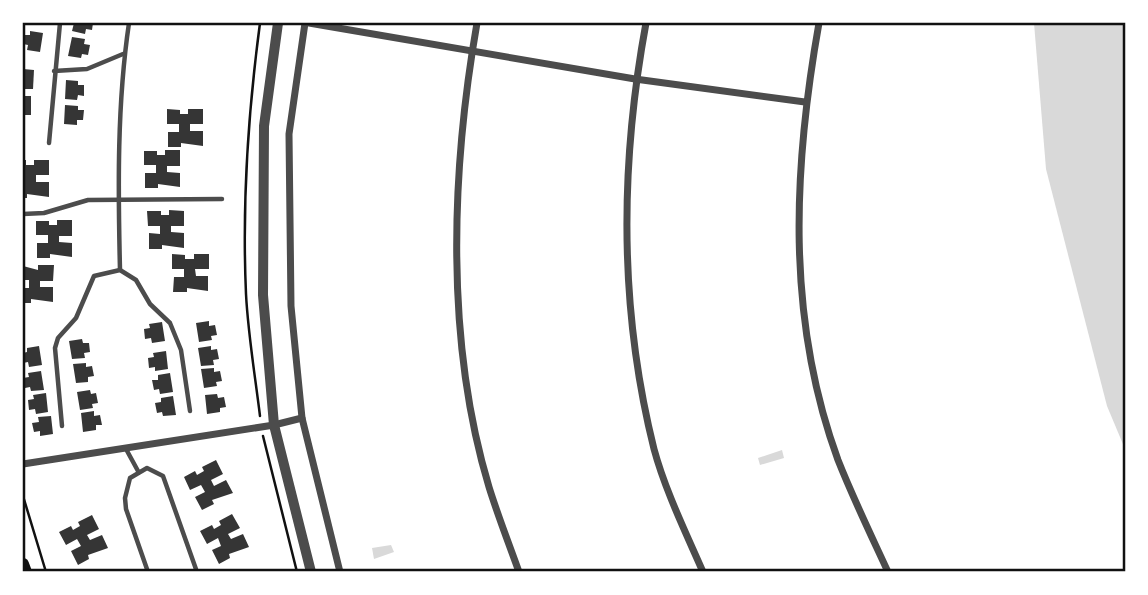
<svg xmlns="http://www.w3.org/2000/svg" width="1148" height="595" font-family="Signika,sans-serif">
<style>
.water{fill:#d9d9d9}
.building{fill:#353535}
.lines{fill:none;stroke-linecap:round;stroke-linejoin:round}
.path{stroke:#111;stroke-width:2.5}
.service{stroke:#4c4c4c;stroke-width:4.5}
.minor{stroke:#4c4c4c;stroke-width:7}
.tertiary{stroke:#4c4c4c;stroke-width:10}
.primary{stroke:#111;stroke-width:12}
.neatline{fill:none;stroke:#111;stroke-width:2.5}
</style>
<rect width="100%" height="100%" fill="#fff"/>
<!-- water -->
<g class="water">
<path d="M 1034,23 L 1125,23 L 1125,449 L 1107,406 L 1046,169 Z"/>
<path d="M 782,450 L 784,458 L 760,465 L 758,458 Z"/>
<path d="M 391,545 L 394,552 L 374,559 L 372,548 Z"/>
</g>
<!-- building -->
<g class="building">
<path d="M 74,23 L 93,23 L 92,30 L 86,29 L 85,34 L 72,31 Z"/>
<path d="M 30,31 L 43,33 L 40,52 L 27,50 L 28,45 L 23,44 L 24,35 L 30,35 Z"/>
<path d="M 72,37 L 85,39 L 84,44 L 90,45 L 88,55 L 82,54 L 81,58 L 68,56 Z"/>
<path d="M 23,69 L 34,70 L 33,89 L 23,89 Z"/>
<path d="M 66,80 L 78,81 L 78,85 L 84,85 L 84,96 L 78,95 L 77,100 L 65,99 Z"/>
<rect x="23" y="96" width="8" height="19"/>
<path d="M 65,105 L 78,106 L 78,110 L 84,110 L 83,120 L 77,120 L 77,125 L 64,124 Z"/>
<path d="M 167,109 L 180,110 L 180,114 L 188,114 L 188,109 L 203,109 L 203,124 L 190,124 L 190,131 L 203,131 L 203,146 L 181,143 L 181,147 L 168,147 L 168,132 L 179,132 L 179,124 L 167,124 Z"/>
<path d="M 165,150 L 180,150 L 180,166 L 167,166 L 167,172 L 180,173 L 180,187 L 158,184 L 158,188 L 145,188 L 145,173 L 156,173 L 156,165 L 144,165 L 144,151 L 157,151 L 157,155 L 165,155 Z"/>
<path d="M 23,160 L 26,160 L 26,165 L 34,165 L 34,160 L 49,160 L 49,175 L 36,175 L 36,182 L 49,182 L 49,197 L 27,194 L 27,198 L 23,198 Z"/>
<path d="M 169,210 L 184,211 L 184,226 L 171,226 L 171,232 L 184,233 L 184,248 L 162,245 L 162,249 L 149,249 L 149,233 L 160,234 L 160,226 L 148,226 L 147,211 L 161,211 L 161,215 L 169,215 Z"/>
<path d="M 57,220 L 72,220 L 72,236 L 59,236 L 59,242 L 72,243 L 72,257 L 50,254 L 50,258 L 37,258 L 37,243 L 48,243 L 48,235 L 36,235 L 36,221 L 49,221 L 49,225 L 57,225 Z"/>
<path d="M 172,254 L 185,255 L 185,259 L 194,259 L 194,254 L 209,254 L 209,269 L 195,269 L 196,276 L 208,276 L 208,291 L 187,288 L 187,292 L 173,292 L 174,277 L 184,277 L 184,269 L 172,269 Z"/>
<path d="M 38,265 L 54,265 L 53,281 L 40,281 L 40,287 L 53,287 L 53,302 L 31,299 L 31,303 L 23,303 L 23,288 L 29,288 L 29,280 L 23,280 L 23,266 L 38,270 Z"/>
<path d="M 209,321 L 209,326 L 215,325 L 217,335 L 211,336 L 212,340 L 199,342 L 196,323 Z"/>
<path d="M 162,322 L 165,341 L 152,343 L 151,338 L 145,339 L 144,329 L 150,328 L 149,324 Z"/>
<path d="M 82,339 L 83,343 L 89,343 L 90,352 L 84,353 L 85,358 L 72,359 L 69,341 Z"/>
<path d="M 39,346 L 42,365 L 29,367 L 28,362 L 23,363 L 23,353 L 27,352 L 27,348 Z"/>
<path d="M 211,346 L 211,350 L 217,349 L 219,359 L 213,360 L 214,365 L 201,366 L 198,348 Z"/>
<path d="M 166,351 L 168,369 L 155,371 L 155,367 L 149,368 L 148,358 L 154,357 L 153,353 Z"/>
<path d="M 86,363 L 86,367 L 92,366 L 94,376 L 88,377 L 88,382 L 76,383 L 73,364 Z"/>
<path d="M 214,368 L 214,372 L 220,371 L 222,381 L 216,382 L 217,386 L 204,388 L 201,369 Z"/>
<path d="M 41,371 L 44,390 L 31,391 L 30,387 L 25,388 L 23,378 L 29,377 L 28,373 Z"/>
<path d="M 170,373 L 173,392 L 160,394 L 159,389 L 154,390 L 152,380 L 158,380 L 158,375 Z"/>
<path d="M 90,390 L 91,394 L 96,393 L 98,403 L 92,404 L 93,408 L 80,410 L 77,392 Z"/>
<path d="M 46,393 L 48,412 L 36,414 L 35,409 L 29,410 L 28,400 L 34,399 L 33,395 Z"/>
<path d="M 217,394 L 218,398 L 224,397 L 226,407 L 220,408 L 220,412 L 207,414 L 205,395 Z"/>
<path d="M 173,396 L 176,415 L 163,416 L 162,412 L 157,413 L 155,403 L 161,402 L 161,398 Z"/>
<path d="M 94,411 L 94,416 L 100,415 L 102,425 L 96,425 L 96,430 L 83,432 L 81,413 Z"/>
<path d="M 51,416 L 53,434 L 40,436 L 40,431 L 34,432 L 32,423 L 39,422 L 38,417 Z"/>
<path d="M 216,460 L 223,474 L 211,480 L 214,486 L 226,480 L 233,493 L 212,500 L 214,504 L 202,510 L 195,497 L 205,492 L 201,485 L 190,490 L 184,477 L 195,471 L 197,475 L 204,471 L 202,467 Z"/>
<path d="M 232,514 L 240,528 L 228,534 L 231,539 L 243,534 L 249,547 L 229,554 L 230,558 L 219,564 L 212,550 L 221,546 L 218,538 L 207,544 L 200,531 L 212,525 L 214,529 L 221,525 L 219,521 Z"/>
<path d="M 92,515 L 99,529 L 87,535 L 90,540 L 102,535 L 108,548 L 88,555 L 89,559 L 78,565 L 71,551 L 81,546 L 77,539 L 66,545 L 59,532 L 71,526 L 73,530 L 80,526 L 78,522 Z"/>
</g>
<g class="lines">
<!-- path -->
<g class="path">
<path d="M 260,416 C 255,375 248,334 246,294 C 242,203 248,113 260,23"/>
<path d="M 263,436 L 297,572"/>
<path d="M 23,496 L 46,572"/>
</g>
<!-- service -->
<g class="service">
<path d="M 54,71 L 87,69 L 123,54"/>
<path d="M 49,143 L 60,23"/>
<path d="M 23,214 L 44,213 L 88,200 L 222,199"/>
<path d="M 120,270 C 118,188 117,104 129,23"/>
<path d="M 62,426 L 55,348 L 58,338 L 76,318 L 94,276 L 120,270 L 136,280 L 150,304 L 170,323 L 181,350 L 190,411"/>
<path d="M 126,449 L 138,471"/>
<path d="M 148,572 L 126,509 L 125,498 L 130,478 L 147,468 L 163,476 L 197,572"/>
</g>
<!-- minor -->
<g class="minor">
<path d="M 305,23 L 289,134 L 291,306 L 302,418 L 340,572"/>
<path d="M 309,23 L 635,79 L 805,102"/>
<path d="M 477,23 C 451,172 445,341 489,487 C 498,516 509,544 519,572"/>
<path d="M 646,23 C 620,164 619,309 654,449 C 665,490 686,533 703,572"/>
<path d="M 819,23 C 793,169 786,318 838,460 C 853,498 871,535 888,572"/>
<path d="M 23,464 L 274,425 L 302,418"/>
</g>
<!-- tertiary -->
<path class="tertiary" d="M 278,23 L 264,126 L 263,295 L 274,425 L 311,572"/>
<!-- primary -->
<path class="primary" d="M 23,564 L 26,572"/>
</g>
<!-- border -->
<rect width="1148" height="595" fill="none" stroke="#ffffff" stroke-width="49"/>
<rect x="24" y="24" width="1100" height="546" class="neatline"/>
</svg>
